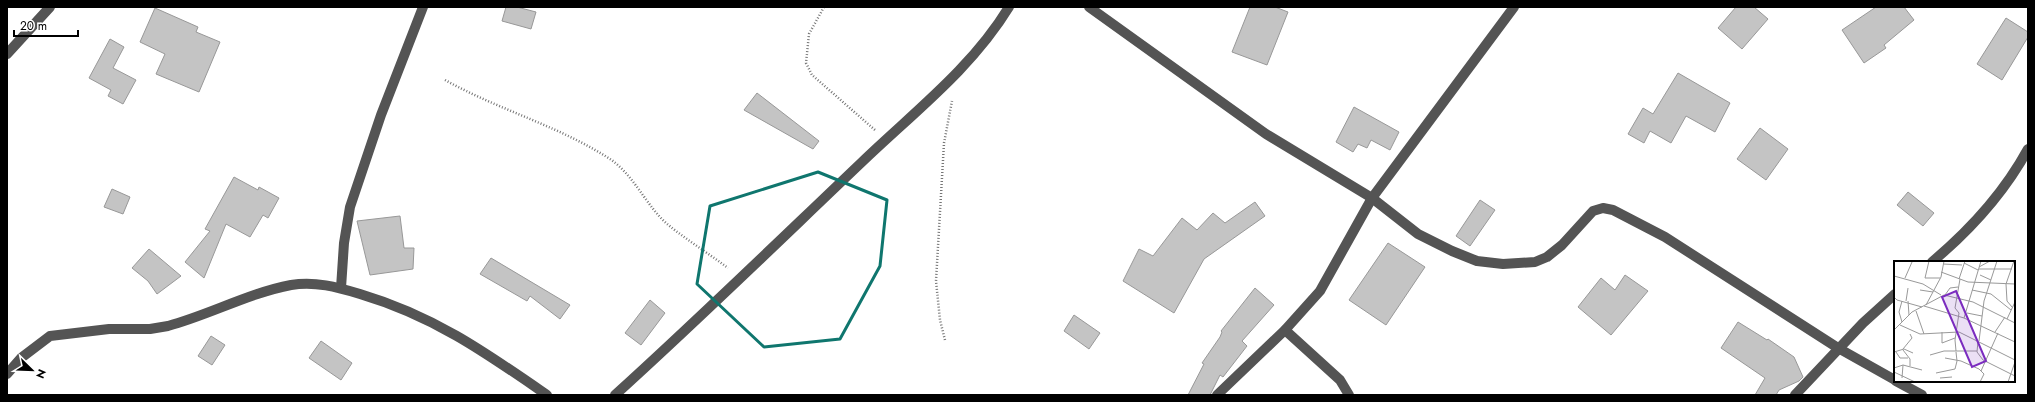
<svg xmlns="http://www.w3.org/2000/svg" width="2035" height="402" font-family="Jost,sans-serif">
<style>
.building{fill:#c4c4c4;stroke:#989898}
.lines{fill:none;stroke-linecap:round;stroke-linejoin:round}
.path{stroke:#767676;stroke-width:2.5;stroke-dasharray:1 2;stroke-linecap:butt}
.minor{stroke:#545454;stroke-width:10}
.marked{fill:none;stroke:#0f766e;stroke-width:3;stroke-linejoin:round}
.inset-road{fill:none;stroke:#999;stroke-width:1}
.view{fill:#7b2cbf;fill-opacity:0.15;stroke:#7b2cbf;stroke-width:2}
.inset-edge{fill:none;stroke:#000;stroke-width:2}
</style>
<rect width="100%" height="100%" fill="#fff"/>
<!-- building -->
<g class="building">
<path d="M 506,7 L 517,7 L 536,12 L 531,29 L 502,21 Z"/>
<path d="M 1250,7 L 1275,7 L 1288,12 L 1267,65 L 1232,52 Z"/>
<path d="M 1736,7 L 1754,7 L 1768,19 L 1742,49 L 1718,28 Z"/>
<path d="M 1876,7 L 1904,7 L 1914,20 L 1884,45 L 1886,48 L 1864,63 L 1842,30 Z"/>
<path d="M 155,8 L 198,27 L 196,32 L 220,42 L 199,92 L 156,74 L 165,54 L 140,42 Z"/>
<path d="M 2006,18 L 2028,32 L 2028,37 L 2002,80 L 1977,64 Z"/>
<path d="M 110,39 L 124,47 L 113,68 L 136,80 L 123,104 L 108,96 L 111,90 L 89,78 Z"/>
<path d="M 1678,73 L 1730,103 L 1715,132 L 1686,116 L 1671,143 L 1650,131 L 1644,143 L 1628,134 L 1643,108 L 1653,114 Z"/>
<path d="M 757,93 L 819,141 L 813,149 L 744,110 Z"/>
<path d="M 1354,107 L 1399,132 L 1390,150 L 1371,140 L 1367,148 L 1358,144 L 1353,152 L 1336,142 Z"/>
<path d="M 1760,128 L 1788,149 L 1766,180 L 1737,159 Z"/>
<path d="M 234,177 L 258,190 L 259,187 L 279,198 L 268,218 L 263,215 L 250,237 L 226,224 L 204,278 L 185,262 L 210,231 L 205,229 Z"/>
<path d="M 112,189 L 130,197 L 123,214 L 104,207 Z"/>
<path d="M 1908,192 L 1934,213 L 1923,226 L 1897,205 Z"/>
<path d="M 1480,200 L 1495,210 L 1470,246 L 1456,236 Z"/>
<path d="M 1255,202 L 1265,216 L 1204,259 L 1174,313 L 1123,281 L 1139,249 L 1153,256 L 1182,218 L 1197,230 L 1213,213 L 1225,223 Z"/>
<path d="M 400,216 L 404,248 L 414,248 L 413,269 L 370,275 L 357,221 Z"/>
<path d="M 1388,243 L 1425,267 L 1386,325 L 1349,300 Z"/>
<path d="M 149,249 L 181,276 L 157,294 L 148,281 L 132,268 Z"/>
<path d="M 491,258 L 570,305 L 560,319 L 530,296 L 527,301 L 480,274 Z"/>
<path d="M 1625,275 L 1648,291 L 1611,335 L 1578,307 L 1601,278 L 1615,290 Z"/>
<path d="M 1255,288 L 1274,305 L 1242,341 L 1247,346 L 1223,377 L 1220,375 L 1210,395 L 1188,395 L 1204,364 L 1202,363 L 1220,337 L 1222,332 L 1221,331 Z"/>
<path d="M 650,300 L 665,313 L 641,345 L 625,333 Z"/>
<path d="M 1074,315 L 1100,333 L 1089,349 L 1064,331 Z"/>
<path d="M 1738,322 L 1767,340 L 1768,339 L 1794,357 L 1803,377 L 1799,381 L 1779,390 L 1776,395 L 1755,395 L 1765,378 L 1721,348 Z"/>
<path d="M 211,336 L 225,345 L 212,365 L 198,356 Z"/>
<path d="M 321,341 L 352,363 L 341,380 L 309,358 Z"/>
</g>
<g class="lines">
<!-- path -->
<g class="path">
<path d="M 824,7 L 809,34 L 806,63 L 812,75 L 875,130"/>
<path d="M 445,80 C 499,110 559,126 610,159 C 633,174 646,205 666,223 C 685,239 708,253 728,268"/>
<path d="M 945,340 L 940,320 L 936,281 L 944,143 L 952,101"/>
</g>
<!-- minor -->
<g class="minor">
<path d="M 1089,7 L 1266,134 L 1372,198 L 1418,234 L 1452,251 L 1477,261 L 1503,264 L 1535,262 L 1547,257 L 1562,245 L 1593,211 L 1603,208 L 1613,210 L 1665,237 L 1838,348 L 1895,380"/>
<path d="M 7,54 L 50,7"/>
<path d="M 1932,262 C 1969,231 2004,193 2028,149"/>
<path d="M 341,288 L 344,243 L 350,207 L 381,115 L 423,7"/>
<path d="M 1285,330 L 1340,380 L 1349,395"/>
<path d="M 7,374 L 21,358 L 50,336 L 109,329 L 150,329 L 168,326 C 209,315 249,293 291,285 C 315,281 337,287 360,294 C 434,316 485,352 547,395"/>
<path d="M 1896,381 L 1922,395"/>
<path d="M 615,395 C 699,319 780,240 862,162 C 914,112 971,69 1009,7"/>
<path d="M 1217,395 L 1285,330 L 1320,291 L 1372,198 L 1514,7"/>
<path d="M 1795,395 L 1863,323 L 1895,294"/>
</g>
</g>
<!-- marked area -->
<path class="marked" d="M 818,172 L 887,200 L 880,266 L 840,339 L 764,347 L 697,284 L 710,206 Z"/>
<!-- overview -->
<g transform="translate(1894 261)">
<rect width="121" height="121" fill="#fff"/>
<path class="inset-road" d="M 35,0 L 31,17 L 46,17M 70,2 L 84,9M 49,3 L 68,4M 85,6 L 96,0M 85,8 L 118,8M 47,11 L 74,21 L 121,23M 86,14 L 97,19M 0,15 L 29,23 L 47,34M 11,17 L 18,1M 65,18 L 71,0M 26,29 L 39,31M 78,29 L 97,33 L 117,49M 51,34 L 56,27 L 64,26M 0,36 L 3,39 L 28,46M 12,40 L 14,27M 14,40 L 15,54M 32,44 L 47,16 L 50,0M 30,45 L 70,57 L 121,81M 118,46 L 113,40 L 112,23 L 120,0M 22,50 L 30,73M 73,52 L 88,55M 70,57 L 87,0M 113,58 L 121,41M 8,61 L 5,51 L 8,40M 6,64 L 26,73 L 65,71 L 121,99M 0,69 L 18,51 L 50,34 L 79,41 L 121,62M 48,71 L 48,82 L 61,77M 101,71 L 111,56M 84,80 L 83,91 L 89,99 L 121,115M 85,80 L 90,40 L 103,0M 9,88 L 18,77 L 16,73M 9,89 L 16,98 L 16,105M 62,90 L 61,79 L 65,52 L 61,47 L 66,18M 0,91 L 10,88 L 19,92M 2,91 L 6,97 L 14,97M 36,94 L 50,90 L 83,90M 51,97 L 67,100 L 85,108 L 90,113 L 86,121M 0,107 L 9,104 L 28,109M 87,110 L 104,72M 0,111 L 21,121M 42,112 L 61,108 L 63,100 L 62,91M 8,117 L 9,104M 46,117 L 58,116M 114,121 L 121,101"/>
<path class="view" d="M 62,30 L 92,100 L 78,106 L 48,36 Z"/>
<rect width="121" height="121" class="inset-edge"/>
</g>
<!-- border -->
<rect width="2035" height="402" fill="none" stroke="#000000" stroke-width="16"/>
<!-- north arrow -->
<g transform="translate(32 370) rotate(113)" stroke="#ffffff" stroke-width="3" paint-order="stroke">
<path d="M0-3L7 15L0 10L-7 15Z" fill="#000000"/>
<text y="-6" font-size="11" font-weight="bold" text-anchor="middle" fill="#000000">N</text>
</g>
<!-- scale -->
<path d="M14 30v6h64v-6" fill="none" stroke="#000000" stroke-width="2"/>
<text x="20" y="30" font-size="12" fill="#000000" stroke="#ffffff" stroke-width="3" paint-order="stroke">20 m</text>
</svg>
